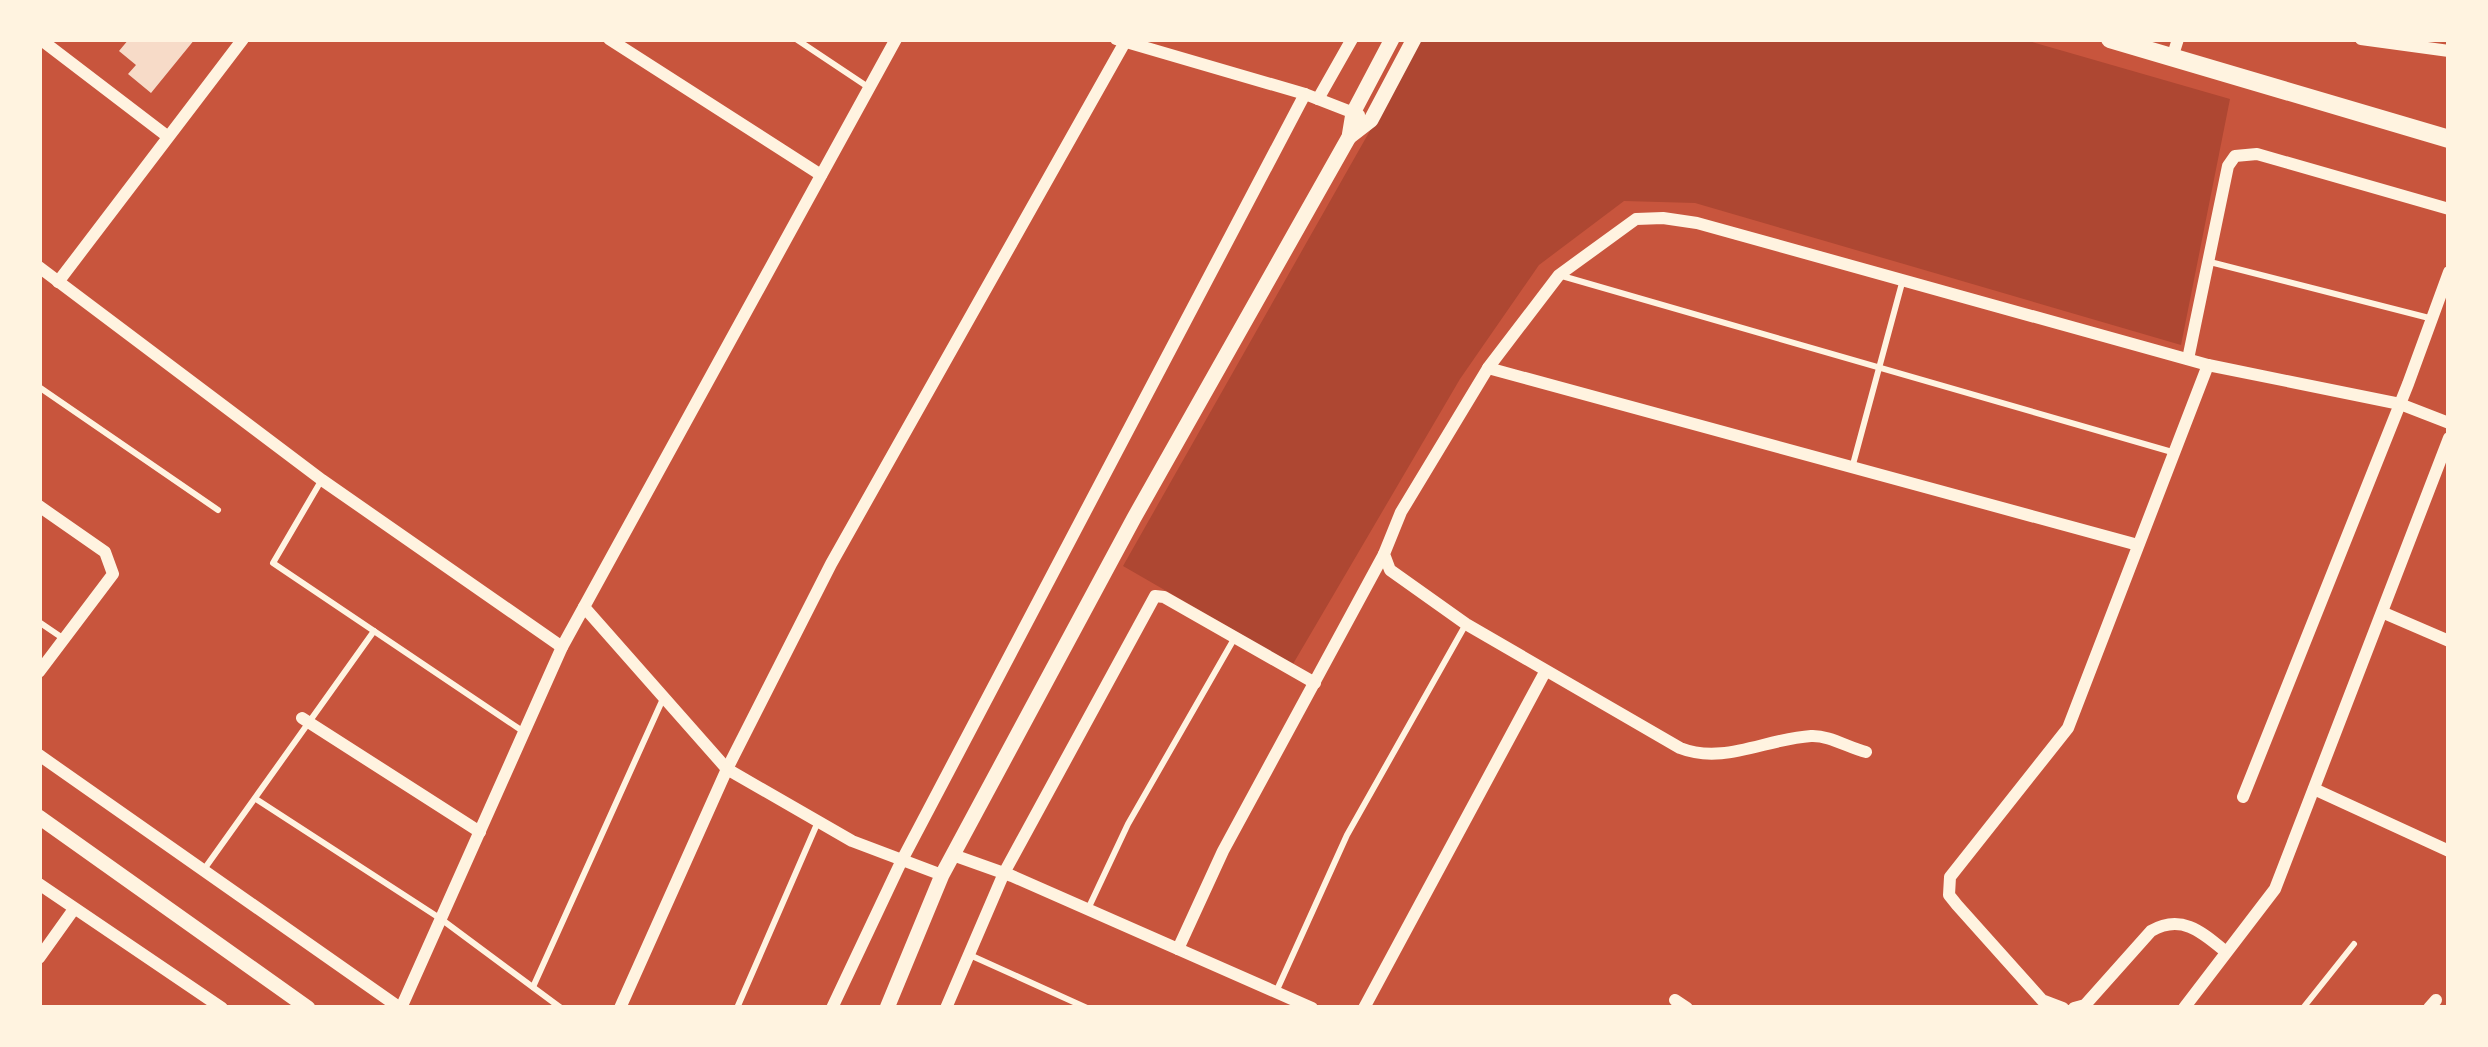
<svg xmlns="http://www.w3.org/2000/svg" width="2488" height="1047" font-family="Manrope,sans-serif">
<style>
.green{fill:#ae4732}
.building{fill:#f7dbc8}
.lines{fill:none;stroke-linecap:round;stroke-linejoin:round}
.service{stroke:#fff3e0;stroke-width:6}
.minor{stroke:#fff3e0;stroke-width:12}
.tertiary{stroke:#fff3e0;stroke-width:15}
.secondary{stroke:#fff3e0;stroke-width:18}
</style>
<rect width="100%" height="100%" fill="#c8553d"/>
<!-- green -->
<path class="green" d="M 1422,39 L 2022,39 L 2230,99 L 2181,345 L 1695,203 L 1624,201 L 1539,265 L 1460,379 L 1293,664 L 1123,566 Z"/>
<!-- building -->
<path class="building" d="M 129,39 L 195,39 L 151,93 L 128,74 L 136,65 L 119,51 Z"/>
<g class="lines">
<!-- service -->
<g class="service">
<path d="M 796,39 L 868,87"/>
<path d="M 2210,262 L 2433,319"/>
<path d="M 1562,276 L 2172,452"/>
<path d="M 39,387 L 218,510"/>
<path d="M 1852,468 L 1902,283"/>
<path d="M 321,481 L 273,563 L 521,730"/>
<path d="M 39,622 L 64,639"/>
<path d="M 256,799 L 441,919 L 561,1008"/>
<path d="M 205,868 L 374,631"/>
<path d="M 1088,909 L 1128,824 L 1234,639"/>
<path d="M 972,956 L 1087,1008"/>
<path d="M 533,987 L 662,701"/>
<path d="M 1276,992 L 1347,835 L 1466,624"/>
<path d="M 737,1008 L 817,824"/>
<path d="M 2303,1008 L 2354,944"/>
</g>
<!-- minor -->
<g class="minor">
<path d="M 40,39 L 167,136"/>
<path d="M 609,39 L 821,175"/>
<path d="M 1116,39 L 1305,94 L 1359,115"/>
<path d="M 2361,39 L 2449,51"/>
<path d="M 2172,58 L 2178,39"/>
<path d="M 1318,99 L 1352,39"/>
<path d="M 39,267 L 322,480 L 562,647"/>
<path d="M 58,282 L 243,39"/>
<path d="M 2188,359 L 2228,166 L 2235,156 L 2257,154 L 2449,209"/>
<path d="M 1488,368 L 2138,545"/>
<path d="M 39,506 L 105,552 L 113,574 L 39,672"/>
<path d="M 584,607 L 727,769 L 852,841 L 942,875"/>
<path d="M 2384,613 L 2449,641"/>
<path d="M 302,718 L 480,832"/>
<path d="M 1866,752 C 1849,748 1829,735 1811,736 C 1765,739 1723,765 1680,748 L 1466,624 L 1390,570 L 1384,554 L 1401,512 L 1488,368 L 1559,275 L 1636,219 L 1663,218 L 1697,223 L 2208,365 L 2400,404 L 2449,423"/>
<path d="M 39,755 L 400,1008"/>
<path d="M 2314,789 L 2449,851"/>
<path d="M 2243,797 L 2408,384 L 2449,272"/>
<path d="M 953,855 L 1012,876 L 1312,1008"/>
<path d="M 39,884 L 222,1008"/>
<path d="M 1178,949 L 1223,851 L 1384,554"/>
<path d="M 39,958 L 74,909"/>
<path d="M 1675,1000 L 1687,1008"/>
<path d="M 401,1008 L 562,647 L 896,39"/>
<path d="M 620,1008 L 727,769 L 831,564 L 1125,42"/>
<path d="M 832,1008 L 901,862 L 1305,94"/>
<path d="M 946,1008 L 1004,873 L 1155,596 L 1164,597 L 1315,683"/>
<path d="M 1364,1008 L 1545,672"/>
<path d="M 2063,1008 L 2042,1000 L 1957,905 L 1949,895 L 1950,877 L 2068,728 L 2208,365"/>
<path d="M 2074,1008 L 2085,1005 L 2151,931 C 2182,913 2203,933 2226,952"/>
<path d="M 2184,1008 L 2275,889 L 2449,438"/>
<path d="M 2429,1008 L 2436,1000"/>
</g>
<!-- tertiary -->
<g class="tertiary">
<path d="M 1349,137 L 1371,120 L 1414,39"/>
<path d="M 39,817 L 308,1008"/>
<path d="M 887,1008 L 942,875 L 1134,518 L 1349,137 L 1353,113 L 1392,39"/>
</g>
<!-- secondary -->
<path class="secondary" d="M 2110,39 L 2449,139"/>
</g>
<!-- border -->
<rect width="2488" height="1047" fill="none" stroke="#fff3e0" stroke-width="84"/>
</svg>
